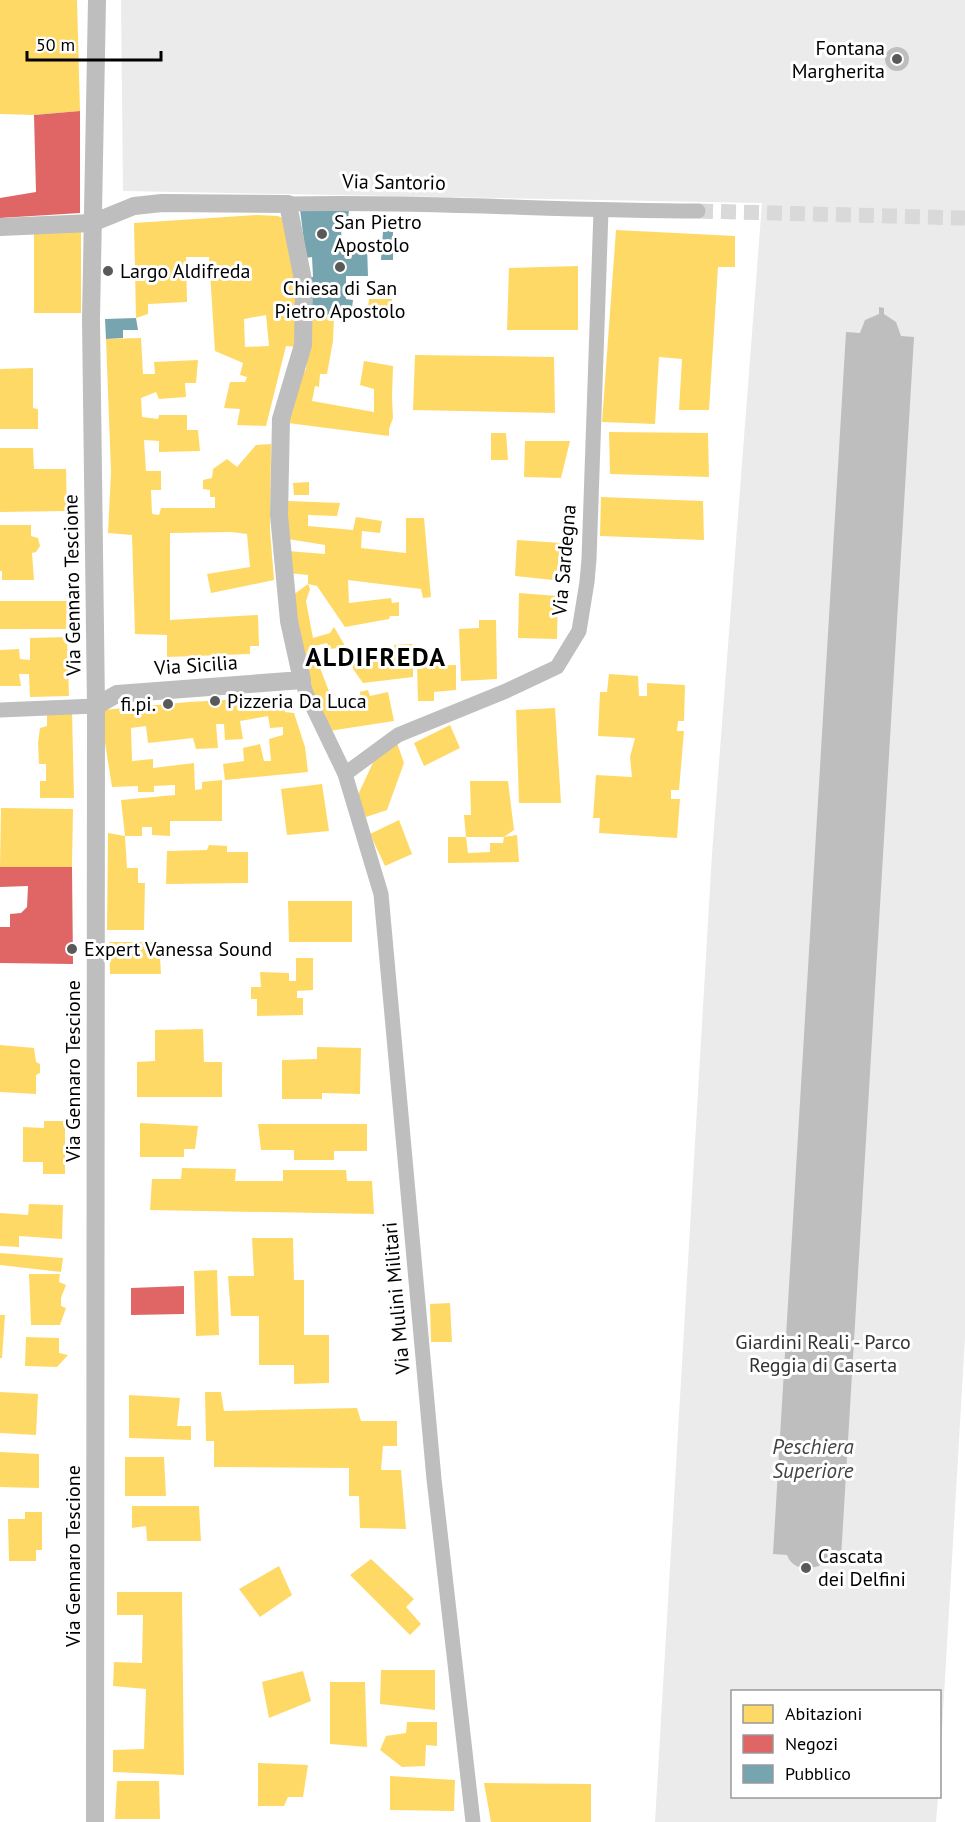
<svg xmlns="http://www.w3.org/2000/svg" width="965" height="1822" font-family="'PT Sans',sans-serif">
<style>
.green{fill:#ebebeb}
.water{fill:#bebebe}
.homes{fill:#ffd966;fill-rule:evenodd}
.shops{fill:#e06666}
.public{fill:#76a5af}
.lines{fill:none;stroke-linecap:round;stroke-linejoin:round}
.minor-tunnel{stroke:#d9d9d9;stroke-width:15;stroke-dasharray:15 8;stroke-linecap:butt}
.minor{stroke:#bebebe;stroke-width:15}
.tertiary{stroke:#bebebe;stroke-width:18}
.poi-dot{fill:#595959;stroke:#fff;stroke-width:2}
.labels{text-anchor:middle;stroke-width:6;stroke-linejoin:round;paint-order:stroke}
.poi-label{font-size:20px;fill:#000;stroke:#fff;text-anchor:start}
.street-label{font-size:20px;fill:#000;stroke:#fff}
.park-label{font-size:20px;fill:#323232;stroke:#fff}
.water-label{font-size:21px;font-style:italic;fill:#434343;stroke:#fff}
.district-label{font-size:26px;font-weight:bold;letter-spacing:1.5px;fill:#000;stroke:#fff}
</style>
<rect width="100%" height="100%" fill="#fff"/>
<!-- green -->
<path class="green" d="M 121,0 L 965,0 L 965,1338 L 940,1764 L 940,1692 L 732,1692 L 732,1796 L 938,1797 L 936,1822 L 655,1822 L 712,854 L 762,203 L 123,191 Z"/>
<!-- water -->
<g class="water">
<circle cx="897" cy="59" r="12"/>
<path d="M 879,307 L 884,308 L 884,314 L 896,322 L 901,336 L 914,337 L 841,1558 L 827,1557 L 819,1566 C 806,1570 792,1569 787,1555 L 773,1554 L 846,332 L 860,333 L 865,320 L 879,314 Z"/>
</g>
<!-- homes -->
<g class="homes">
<path d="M 0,0 L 77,0 L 80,111 L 34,115 L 0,114 Z"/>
<path d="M 257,215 L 278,216 L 287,220 L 298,285 L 298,347 L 286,346 L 266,426 L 237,425 L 240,409 L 224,408 L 230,382 L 245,382 L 247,377 L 240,375 L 243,363 L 215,351 L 209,257 L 186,257 L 187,302 L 148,304 L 148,314 L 136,318 L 134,223 ZM 266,315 L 269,346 L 245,347 L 244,319 Z"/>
<path d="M 81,229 L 81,313 L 34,313 L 34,232 Z"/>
<path d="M 616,230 L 735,236 L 735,267 L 718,267 L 709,410 L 679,410 L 682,359 L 659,357 L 655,424 L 602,422 Z"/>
<path d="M 578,266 L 578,330 L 507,330 L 509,268 Z"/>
<path d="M 369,299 L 392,299 L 391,316 L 367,316 Z"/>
<path d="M 311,314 L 334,316 L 333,341 L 327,374 L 320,374 L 319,387 L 315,386 L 312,401 L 374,412 L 374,389 L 360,385 L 364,361 L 393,366 L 392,398 L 393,418 L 389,429 L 389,436 L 288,423 L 299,382 L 306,369 Z"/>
<path d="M 141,338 L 143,374 L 155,374 L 154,362 L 198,360 L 196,383 L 185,383 L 186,397 L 159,399 L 156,392 L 141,398 L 142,417 L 158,419 L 159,415 L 187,415 L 187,430 L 198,430 L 200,451 L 159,452 L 159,441 L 144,440 L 146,471 L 161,471 L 161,490 L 151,490 L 152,514 L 159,515 L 161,508 L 215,508 L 215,497 L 210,497 L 210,490 L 203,489 L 203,480 L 212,478 L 213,469 L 227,459 L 237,467 L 256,445 L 271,444 L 270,530 L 274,580 L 211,593 L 207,574 L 250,567 L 247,534 L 231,532 L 170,533 L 170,620 L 258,615 L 259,646 L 250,646 L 250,654 L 167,657 L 167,635 L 135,634 L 132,535 L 108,533 L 111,472 L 106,339 Z"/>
<path d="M 415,355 L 554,357 L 555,413 L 413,410 Z"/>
<path d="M 33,368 L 33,408 L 38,409 L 38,429 L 0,429 L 0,369 Z"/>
<path d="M 609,432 L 708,433 L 709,477 L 610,474 Z"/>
<path d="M 491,433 L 506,433 L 508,460 L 491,460 Z"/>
<path d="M 525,441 L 570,441 L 561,478 L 524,477 Z"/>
<path d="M 0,448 L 33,448 L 34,469 L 66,469 L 67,511 L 0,512 Z"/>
<path d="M 309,482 L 309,495 L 294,495 L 293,483 Z"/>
<path d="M 601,497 L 703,501 L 704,540 L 600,536 Z"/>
<path d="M 288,501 L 340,503 L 337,516 L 308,515 L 308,526 L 353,530 L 356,517 L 382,521 L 380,533 L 362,531 L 361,548 L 406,553 L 406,518 L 424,518 L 431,597 L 423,598 L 421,589 L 348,580 L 349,603 L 391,598 L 392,603 L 399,602 L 399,616 L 390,616 L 389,619 L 345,627 L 317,586 L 308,584 L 308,575 L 288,573 L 288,551 L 325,554 L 325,545 L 288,539 Z"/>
<path d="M 0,525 L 31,525 L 31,536 L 38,538 L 40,546 L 36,552 L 32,553 L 34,580 L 2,580 L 2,571 L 0,571 Z"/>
<path d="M 517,540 L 561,543 L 563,581 L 515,576 Z"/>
<path d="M 308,584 L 310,589 L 306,601 L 313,638 L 330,633 L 334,627 L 348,651 L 338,654 L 337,648 L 330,649 L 327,643 L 315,646 L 317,655 L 302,660 L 293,595 Z"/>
<path d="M 519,593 L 558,596 L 557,639 L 518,638 Z"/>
<path d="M 0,601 L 67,601 L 66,629 L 0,629 Z"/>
<path d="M 479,620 L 496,620 L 497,679 L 461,681 L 459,629 L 479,628 Z"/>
<path d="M 67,637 L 69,696 L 30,697 L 29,674 L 19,674 L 21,686 L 0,686 L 0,650 L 19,649 L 20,659 L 30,660 L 30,638 Z"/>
<path d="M 412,644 L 415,655 L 396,655 L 394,645 Z"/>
<path d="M 396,655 L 398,667 L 413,666 L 413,677 L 363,683 L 353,669 L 352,660 Z"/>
<path d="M 317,660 L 335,707 L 361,701 L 360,692 L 368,690 L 370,696 L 388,692 L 394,721 L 329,731 L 322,718 L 303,665 Z"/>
<path d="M 456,665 L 456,690 L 434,692 L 434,701 L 418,701 L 417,666 Z"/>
<path d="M 609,674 L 638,676 L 639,696 L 647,696 L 647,683 L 685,685 L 684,721 L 678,721 L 677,731 L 684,731 L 679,790 L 671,790 L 671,799 L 680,799 L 677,838 L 599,833 L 600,818 L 593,818 L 596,775 L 632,777 L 630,757 L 635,738 L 598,736 L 600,692 L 607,692 Z"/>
<path d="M 281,697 L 285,712 L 294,713 L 305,747 L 308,772 L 225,780 L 223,764 L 244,761 L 243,748 L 260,744 L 264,761 L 271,761 L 269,739 L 283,735 L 283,727 L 270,728 L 268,716 L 240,721 L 243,739 L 225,740 L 224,724 L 216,724 L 218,748 L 196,749 L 193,738 L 148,743 L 146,726 L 131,728 L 132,761 L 153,759 L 153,768 L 194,763 L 195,790 L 202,789 L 202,782 L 222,780 L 222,821 L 170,821 L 170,836 L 152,835 L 152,827 L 142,827 L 142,836 L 125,836 L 121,800 L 175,795 L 175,785 L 154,786 L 154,792 L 138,792 L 138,786 L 112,787 L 103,730 L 103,710 L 189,702 Z"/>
<path d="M 555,708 L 561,803 L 519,803 L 516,710 Z"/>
<path d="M 72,711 L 74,798 L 40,798 L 40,781 L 46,781 L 46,764 L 39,764 L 38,743 L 40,728 L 47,726 L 47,714 Z"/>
<path d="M 450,725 L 460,748 L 424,766 L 414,743 Z"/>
<path d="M 397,743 L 404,763 L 387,810 L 366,817 L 357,797 L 376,756 Z"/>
<path d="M 470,781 L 508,781 L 514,830 L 504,837 L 517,835 L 519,862 L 448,863 L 448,837 L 466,837 L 468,853 L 490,852 L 490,843 L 503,843 L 504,837 L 466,837 L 464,815 L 471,815 Z"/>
<path d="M 322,784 L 329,831 L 287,835 L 281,789 Z"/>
<path d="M 1,808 L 73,809 L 72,867 L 0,867 Z"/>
<path d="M 399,820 L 412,854 L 385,866 L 370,834 Z"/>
<path d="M 108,833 L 125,836 L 127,868 L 138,868 L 138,883 L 145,883 L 144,930 L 107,930 Z"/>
<path d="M 209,845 L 227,846 L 227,852 L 248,852 L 248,883 L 166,884 L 167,851 L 207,850 Z"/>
<path d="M 288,901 L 352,901 L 352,942 L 289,942 Z"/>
<path d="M 109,942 L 159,942 L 161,974 L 110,974 Z"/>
<path d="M 296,958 L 313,958 L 313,990 L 297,991 L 297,998 L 303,998 L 303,1015 L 257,1016 L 257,999 L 251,999 L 251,987 L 261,987 L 260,972 L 289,973 L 289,981 L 296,981 Z"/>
<path d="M 203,1029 L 204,1062 L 222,1062 L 222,1097 L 137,1097 L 137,1062 L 155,1061 L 155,1030 Z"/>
<path d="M 0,1045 L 34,1048 L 36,1062 L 40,1064 L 40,1073 L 36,1075 L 36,1094 L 0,1092 Z"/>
<path d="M 317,1047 L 361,1048 L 360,1094 L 322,1093 L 322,1099 L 282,1099 L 282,1060 L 317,1059 Z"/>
<path d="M 44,1121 L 65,1121 L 65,1174 L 43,1174 L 43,1162 L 23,1162 L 23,1127 L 44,1128 Z"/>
<path d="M 140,1123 L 198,1126 L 195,1149 L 184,1149 L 184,1157 L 140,1157 Z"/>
<path d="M 258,1124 L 367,1124 L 367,1151 L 334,1151 L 334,1160 L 294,1160 L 294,1150 L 261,1150 Z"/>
<path d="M 182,1168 L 236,1169 L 235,1181 L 283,1181 L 283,1170 L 346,1170 L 347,1181 L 372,1181 L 374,1214 L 150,1210 L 152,1179 L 181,1179 Z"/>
<path d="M 29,1204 L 63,1205 L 62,1239 L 19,1236 L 19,1247 L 0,1246 L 0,1213 L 28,1215 Z"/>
<path d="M 252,1238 L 293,1238 L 294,1280 L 304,1280 L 304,1335 L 329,1335 L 329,1383 L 294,1384 L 294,1365 L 259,1365 L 259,1316 L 231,1316 L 228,1276 L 254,1276 Z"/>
<path d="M 0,1253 L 63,1258 L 61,1272 L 0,1265 Z"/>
<path d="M 217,1270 L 219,1335 L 196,1336 L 194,1271 Z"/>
<path d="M 29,1274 L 60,1274 L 59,1282 L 66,1285 L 61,1298 L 61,1306 L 66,1308 L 60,1325 L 31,1325 Z"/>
<path d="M 450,1303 L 452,1342 L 431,1342 L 430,1304 Z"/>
<path d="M 0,1315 L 5,1315 L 2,1358 L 0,1358 Z"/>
<path d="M 26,1337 L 59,1338 L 59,1353 L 68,1355 L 57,1367 L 25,1366 Z"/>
<path d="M 0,1392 L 38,1394 L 36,1435 L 0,1433 Z"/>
<path d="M 205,1392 L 221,1392 L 224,1411 L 357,1408 L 361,1421 L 397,1421 L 397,1446 L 383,1446 L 381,1470 L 401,1470 L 406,1529 L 360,1528 L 359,1496 L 349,1496 L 349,1468 L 214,1467 L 214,1441 L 206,1441 Z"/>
<path d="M 129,1395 L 180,1398 L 177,1426 L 191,1426 L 191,1440 L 129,1438 Z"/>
<path d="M 0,1452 L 39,1454 L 39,1488 L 0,1487 Z"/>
<path d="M 125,1457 L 164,1457 L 166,1496 L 125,1496 Z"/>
<path d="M 132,1506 L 199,1506 L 201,1541 L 147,1541 L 146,1526 L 132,1528 Z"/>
<path d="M 25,1512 L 42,1512 L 42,1550 L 36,1550 L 36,1561 L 9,1561 L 8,1519 L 25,1519 Z"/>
<path d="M 371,1559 L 414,1599 L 406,1607 L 421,1624 L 410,1635 L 350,1575 Z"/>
<path d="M 279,1566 L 292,1595 L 260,1617 L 239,1589 Z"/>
<path d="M 117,1592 L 182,1592 L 184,1775 L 113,1772 L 113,1750 L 144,1749 L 146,1689 L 113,1686 L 114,1662 L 142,1663 L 143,1615 L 117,1615 Z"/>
<path d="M 381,1670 L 435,1670 L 435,1710 L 380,1704 Z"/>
<path d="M 303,1671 L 311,1701 L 269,1718 L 262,1682 Z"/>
<path d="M 330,1682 L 365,1682 L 367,1747 L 330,1744 Z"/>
<path d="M 407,1722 L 437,1722 L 437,1746 L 426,1745 L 425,1766 L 402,1767 L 380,1750 L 386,1736 L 406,1733 Z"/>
<path d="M 258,1763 L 308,1765 L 303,1797 L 288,1797 L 284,1806 L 258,1806 Z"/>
<path d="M 390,1776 L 455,1780 L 454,1811 L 390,1810 Z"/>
<path d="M 117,1781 L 159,1781 L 160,1819 L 115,1819 Z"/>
<path d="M 484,1783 L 591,1784 L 591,1822 L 491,1822 Z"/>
</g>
<!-- shops -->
<g class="shops">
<path d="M 80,111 L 80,213 L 0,218 L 0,198 L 36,192 L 34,115 Z"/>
<path d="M 0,867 L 72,867 L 73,964 L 0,963 L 0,927 L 10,927 L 10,914 L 21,913 L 27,907 L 28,886 L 0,887 Z"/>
<path d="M 184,1286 L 184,1314 L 131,1315 L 131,1288 Z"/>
</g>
<!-- public -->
<g class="public">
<path d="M 300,209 L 349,209 L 348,221 L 340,223 L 343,247 L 367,246 L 368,276 L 346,276 L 346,299 L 353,300 L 351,316 L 311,314 L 308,277 L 313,277 L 312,257 L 306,258 Z"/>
<path d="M 383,231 L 393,231 L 393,260 L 381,260 Z"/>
<path d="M 136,318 L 138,330 L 123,330 L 123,338 L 106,339 L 105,319 Z"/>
</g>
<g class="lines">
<!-- minor-tunnel -->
<path class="minor-tunnel" d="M 698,211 L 965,218"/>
<!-- minor -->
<g class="minor">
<path d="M 288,204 C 424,201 561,211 698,211"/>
<path d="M 302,680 L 306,693 L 345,774 L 381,894 L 434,1479 L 473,1822"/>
<path d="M 0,710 L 96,706"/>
<path d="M 345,774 L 398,735 L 506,691 L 557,667 L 579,631 L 587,582 L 589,559 L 601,211"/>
</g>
<!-- tertiary -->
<g class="tertiary">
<path d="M 0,227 L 92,223 L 134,206 L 162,203 L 288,204 L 304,285 L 303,345 L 281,419 L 279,515 L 289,621 L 302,680 L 117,694 L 96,706"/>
<path d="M 95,1822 L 96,706 L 91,319 L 97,0"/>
</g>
</g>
<!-- markers -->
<g class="poi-dot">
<circle cx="897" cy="59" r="6"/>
<circle cx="322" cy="234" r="6"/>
<circle cx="340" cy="267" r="6"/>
<circle cx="108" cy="271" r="6"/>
<circle cx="215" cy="701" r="6"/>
<circle cx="168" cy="704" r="6"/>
<circle cx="72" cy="949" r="6"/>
<circle cx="806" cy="1568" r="6"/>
</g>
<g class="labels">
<!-- poi labels -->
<g class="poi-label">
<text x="885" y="55" text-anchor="end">Fontana<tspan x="885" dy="23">Margherita</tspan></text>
<text x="334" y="229">San Pietro<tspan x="334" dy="23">Apostolo</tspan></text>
<text x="120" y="278">Largo Aldifreda</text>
<text x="340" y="295" text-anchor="middle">Chiesa di San<tspan x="340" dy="23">Pietro Apostolo</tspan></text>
<text x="227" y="708">Pizzeria Da Luca</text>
<text x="156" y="711" text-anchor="end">fi.pi.</text>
<text x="84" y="956">Expert Vanessa Sound</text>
<text x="818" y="1563">Cascata<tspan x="818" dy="23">dei Delfini</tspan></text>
</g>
<!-- street labels -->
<g class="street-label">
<text transform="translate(394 182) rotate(1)" y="7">Via Santorio</text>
<text transform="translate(564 560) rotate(-85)" y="7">Via Sardegna</text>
<text transform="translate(72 585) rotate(-91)" y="7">Via Gennaro Tescione</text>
<text transform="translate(196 665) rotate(-4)" y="7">Via Sicilia</text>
<text transform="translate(73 1071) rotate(-90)" y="7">Via Gennaro Tescione</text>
<text transform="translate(396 1298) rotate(-95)" y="7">Via Mulini Militari</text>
<text transform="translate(73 1556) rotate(-90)" y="7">Via Gennaro Tescione</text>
</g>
<!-- park labels -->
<g class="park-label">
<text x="823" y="1349">Giardini Reali - Parco<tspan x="823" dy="23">Reggia di Caserta</tspan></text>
</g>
<!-- water labels -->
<g class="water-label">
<text x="813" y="1454">Peschiera<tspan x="813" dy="24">Superiore</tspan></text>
</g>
<!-- district labels -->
<g class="district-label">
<text x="376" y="666">ALDIFREDA</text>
</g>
</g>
<!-- legend -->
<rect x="731" y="1690" width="210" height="108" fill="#ffffff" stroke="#999999" stroke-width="1.5"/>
<rect x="743" y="1705" width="30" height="18" fill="#ffd966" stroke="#999999" stroke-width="1.5"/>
<text x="785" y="1720" font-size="18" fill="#000000">Abitazioni</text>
<rect x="743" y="1735" width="30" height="18" fill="#e06666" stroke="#999999" stroke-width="1.5"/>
<text x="785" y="1750" font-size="18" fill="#000000">Negozi</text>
<rect x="743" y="1765" width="30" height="18" fill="#76a5af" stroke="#999999" stroke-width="1.5"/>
<text x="785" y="1780" font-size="18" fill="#000000">Pubblico</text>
<!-- scale -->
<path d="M27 51v9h134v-9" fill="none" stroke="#000000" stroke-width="3"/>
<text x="36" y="51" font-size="18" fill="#000000" stroke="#ffffff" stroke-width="4.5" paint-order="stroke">50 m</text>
</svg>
